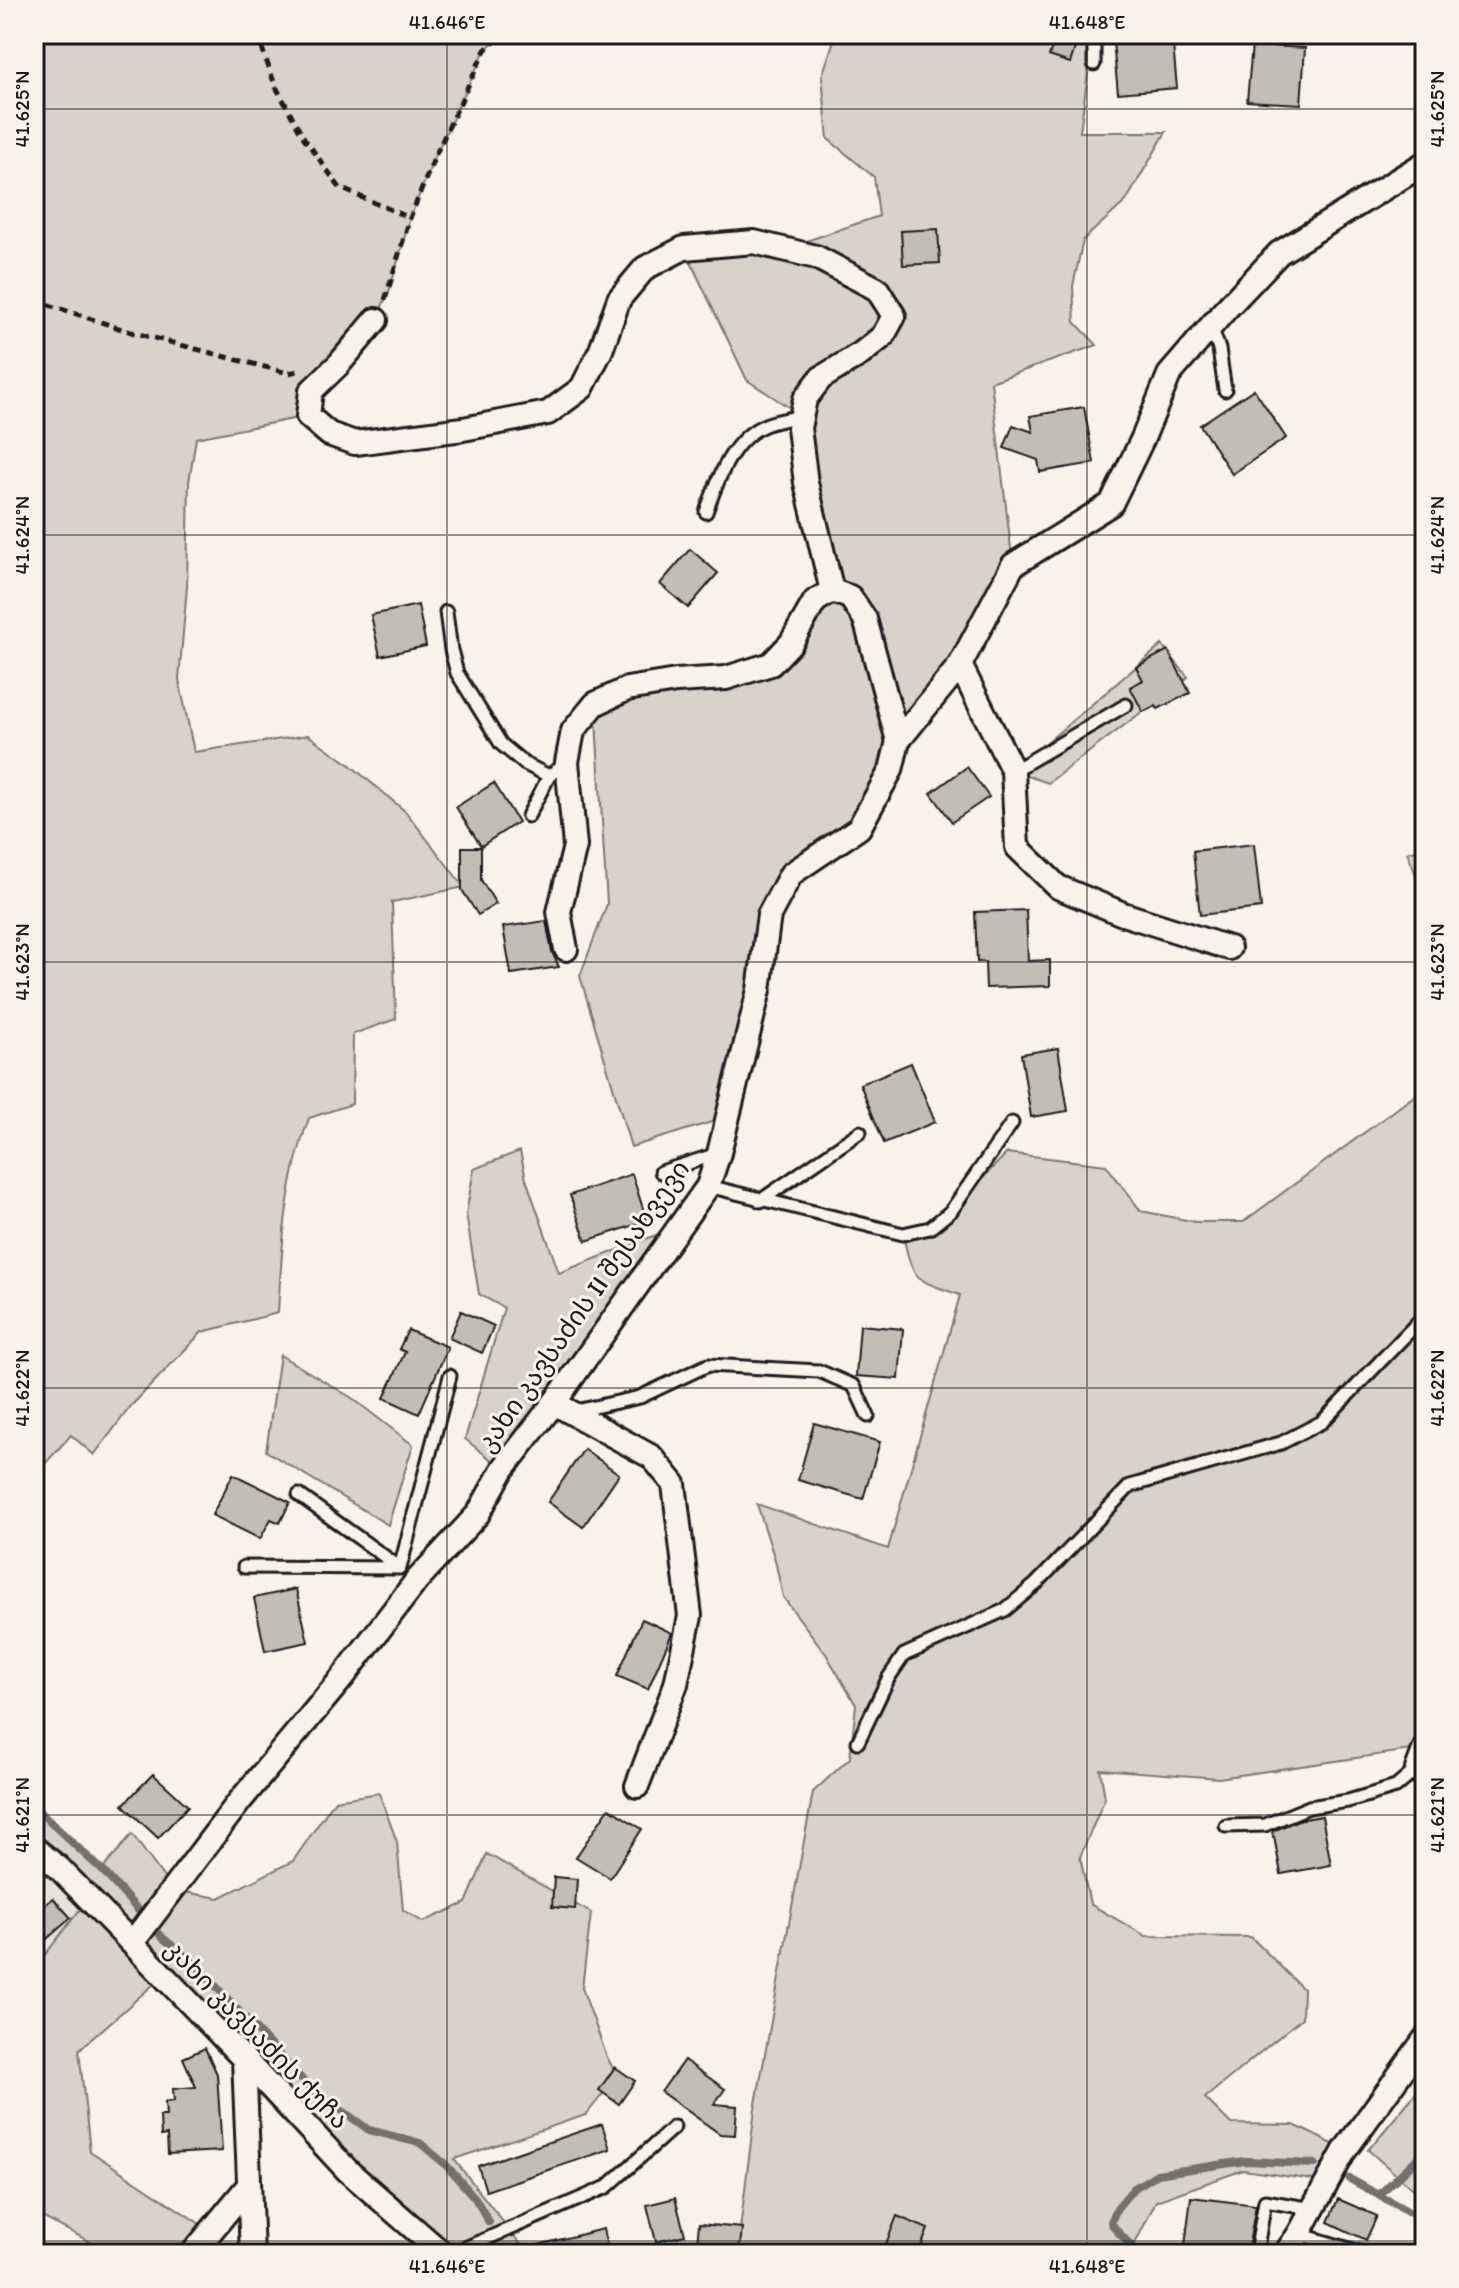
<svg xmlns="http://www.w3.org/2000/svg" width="1459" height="2288" font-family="Itim,'Noto Sans Georgian',sans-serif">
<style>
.built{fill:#e6e3d9}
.green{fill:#d7d3cb;stroke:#7a7874;stroke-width:2}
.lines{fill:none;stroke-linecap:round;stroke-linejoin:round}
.stream{stroke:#72716c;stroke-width:8}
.building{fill:#c0beb5;stroke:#1c1c1c;stroke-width:2}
.lane-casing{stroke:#1c1c1c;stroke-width:17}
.street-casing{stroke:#1c1c1c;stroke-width:28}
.path{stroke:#1c1c1c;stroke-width:5;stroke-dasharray:8 6;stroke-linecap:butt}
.lane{stroke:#f7f3e8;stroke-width:11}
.street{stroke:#f7f3e8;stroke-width:22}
.ticks{fill:none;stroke:#1c1c1c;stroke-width:2;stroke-opacity:0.45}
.labels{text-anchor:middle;stroke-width:6;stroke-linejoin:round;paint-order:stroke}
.street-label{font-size:26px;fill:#1c1c1c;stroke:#f7f3e8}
.neatline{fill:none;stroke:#1c1c1c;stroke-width:3}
.ticks-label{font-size:20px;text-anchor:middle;fill:#1c1c1c}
</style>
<rect width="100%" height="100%" fill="#f7f3e8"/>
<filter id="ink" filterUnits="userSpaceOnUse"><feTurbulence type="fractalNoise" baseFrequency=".0125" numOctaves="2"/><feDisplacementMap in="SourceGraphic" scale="16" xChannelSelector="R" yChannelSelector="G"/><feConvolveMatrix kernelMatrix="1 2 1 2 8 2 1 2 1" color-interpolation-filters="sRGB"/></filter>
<g filter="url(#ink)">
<!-- built -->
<path class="built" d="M 34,1848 L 88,1899 L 34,1969 Z"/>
<!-- green -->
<g class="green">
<path d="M 34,34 L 502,34 L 485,50 L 435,156 L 410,218 L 390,289 L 376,320 L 339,364 L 308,416 L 196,438 L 189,482 L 187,587 L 179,679 L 194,752 L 308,735 L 349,764 L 406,812 L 464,887 L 392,902 L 396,1019 L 353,1034 L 352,1104 L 309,1118 C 285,1183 282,1245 278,1313 L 202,1332 L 131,1406 L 94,1455 L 71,1435 L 34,1476 Z"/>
<path d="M 836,34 L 1093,34 L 1080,132 L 1166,132 L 1126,201 L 1083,240 L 1073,286 L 1075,322 L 1097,345 L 991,382 L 1013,565 L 898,741 L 859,828 L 791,874 L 769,914 L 728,1117 L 631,1147 L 580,976 L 607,904 L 595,704 L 771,664 L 832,590 L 802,416 L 747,380 L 684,248 L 786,248 L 879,216 L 874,177 L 828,139 L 822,76 Z"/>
<path d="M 1162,645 L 1188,677 L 1048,783 L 1013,771 Z"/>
<path d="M 1425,848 L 1425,898 L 1407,852 Z"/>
<path d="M 1425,1088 L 1425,1748 L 1219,1778 L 1100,1769 L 1105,1798 L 1080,1857 L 1090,1904 L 1146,1936 L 1251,1937 L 1303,1989 L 1302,2018 L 1205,2098 L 1231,2124 L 1294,2125 L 1345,2150 L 1327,2182 L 1243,2170 L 1156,2201 L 1130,2254 L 737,2254 L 755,2109 L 813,1792 L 850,1758 L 856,1705 L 826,1654 L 783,1597 L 775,1560 L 757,1504 L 888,1549 L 960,1295 C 916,1279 913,1284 903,1234 L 930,1228 L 951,1211 L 1007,1153 L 1106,1165 L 1141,1211 L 1196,1222 L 1243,1222 Z"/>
<path d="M 520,1151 L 526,1179 L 559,1273 L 679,1226 L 503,1469 L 465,1439 L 504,1308 L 479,1294 L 466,1214 L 474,1169 Z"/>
<path d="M 280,1355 L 352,1398 L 413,1445 L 388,1525 L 266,1451 Z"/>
<path d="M 379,1793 L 397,1842 L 403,1910 L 423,1922 L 466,1903 L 487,1854 L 591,1913 L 582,1988 L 607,2057 L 617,2076 L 586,2115 L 454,2159 L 528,2254 L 443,2254 L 163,1976 L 79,2050 L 90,2151 L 212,2232 L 192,2254 L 114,2254 L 34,2213 L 34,1969 L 88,1899 L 34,1848 L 34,1807 L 102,1870 L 132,1834 L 173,1890 L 219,1898 L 293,1861 L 335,1800 Z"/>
<path d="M 1425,2082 L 1425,2200 L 1368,2150 Z"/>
</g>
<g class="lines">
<!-- stream -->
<g class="stream">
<path d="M 34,1807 L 103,1871 L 163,1938 L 197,1966 L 308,2086 L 369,2130 L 420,2143 L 445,2164 L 475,2198 L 489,2222"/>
<path d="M 1350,2179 L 1425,2221"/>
<path d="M 1380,2194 L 1425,2151"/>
<path d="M 1136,2254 C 1131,2241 1117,2235 1111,2222 L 1117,2208 L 1133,2189 L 1157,2174 L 1245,2161 L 1315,2164"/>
</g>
</g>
<!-- building -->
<g class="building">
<path d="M 1056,34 L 1078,39 L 1070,63 L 1049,56 Z"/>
<path d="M 1144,34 L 1172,34 L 1177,88 L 1118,93 L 1113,42 L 1144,39 Z"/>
<path d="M 1252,45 L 1305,48 L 1301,104 L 1247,101 Z"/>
<path d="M 938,229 L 940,263 L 903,265 L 901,231 Z"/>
<path d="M 1254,389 L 1286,438 L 1232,474 L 1200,425 Z"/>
<path d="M 1084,407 L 1094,463 L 1040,472 L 1038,460 L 1004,448 L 1013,425 L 1033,432 L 1030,416 Z"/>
<path d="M 690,549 L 718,573 L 688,608 L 660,584 Z"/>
<path d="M 418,605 L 426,646 L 380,656 L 371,615 Z"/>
<path d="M 1168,650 L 1190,693 L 1158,709 L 1156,706 L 1143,712 L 1130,687 L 1143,680 L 1136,667 Z"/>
<path d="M 967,767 L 989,797 L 952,822 L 931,793 Z"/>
<path d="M 494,783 L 518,822 L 481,846 L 456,807 Z"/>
<path d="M 1254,844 L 1261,908 L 1200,915 L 1193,851 Z"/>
<path d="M 462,847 L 481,847 L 481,880 L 496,904 L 478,915 L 462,890 Z"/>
<path d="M 1026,910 L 1028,961 L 1050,960 L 1050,986 L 986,988 L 985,962 L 977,962 L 975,912 Z"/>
<path d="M 546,921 L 552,952 L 559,967 L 511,974 L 503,927 Z"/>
<path d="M 1058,1048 L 1068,1111 L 1031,1117 L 1021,1054 Z"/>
<path d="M 911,1063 L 935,1122 L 884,1143 L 860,1084 Z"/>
<path d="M 632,1174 L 647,1221 L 586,1241 L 570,1195 Z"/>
<path d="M 461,1311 L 494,1326 L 482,1353 L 449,1338 Z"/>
<path d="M 860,1325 L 903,1329 L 899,1379 L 856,1376 Z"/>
<path d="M 408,1330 L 448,1347 L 419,1414 L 384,1398 L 405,1352 L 399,1349 Z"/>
<path d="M 814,1423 L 880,1442 L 863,1499 L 798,1480 Z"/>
<path d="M 584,1449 L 619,1474 L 583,1527 L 548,1502 Z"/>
<path d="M 233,1474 L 290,1502 L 280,1523 L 271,1519 L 260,1539 L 212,1515 Z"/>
<path d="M 296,1589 L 308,1642 L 265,1651 L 254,1598 Z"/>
<path d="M 642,1619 L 672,1633 L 648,1689 L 617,1676 Z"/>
<path d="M 153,1774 L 188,1806 L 158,1838 L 123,1805 Z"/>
<path d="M 609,1808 L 642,1829 L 610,1878 L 576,1857 Z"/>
<path d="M 1322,1816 L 1331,1865 L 1281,1874 L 1273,1831 L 1298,1820 Z"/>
<path d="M 554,1877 L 577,1879 L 575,1909 L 552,1907 Z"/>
<path d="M 53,1898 L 71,1918 L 34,1950 L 34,1915 Z"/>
<path d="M 205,2048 L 217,2074 L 222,2151 L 168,2154 L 167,2135 L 161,2136 L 160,2116 L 166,2116 L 165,2102 L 174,2101 L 173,2089 L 196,2087 L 183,2058 Z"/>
<path d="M 684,2060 L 725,2089 L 714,2104 L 737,2106 L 735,2135 L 720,2134 L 661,2092 Z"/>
<path d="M 615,2067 L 635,2081 L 619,2104 L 599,2090 Z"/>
<path d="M 602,2124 L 610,2149 L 486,2191 L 478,2166 Z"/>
<path d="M 1191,2197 L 1256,2205 L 1249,2244 L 1242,2254 L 1184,2254 Z"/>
<path d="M 675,2198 L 685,2235 L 656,2242 L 647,2205 Z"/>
<path d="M 1338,2199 L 1377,2216 L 1366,2240 L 1328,2222 Z"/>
<path d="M 897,2216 L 928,2229 L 918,2254 L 882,2254 Z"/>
<path d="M 699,2224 L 742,2228 L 739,2254 L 696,2254 Z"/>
<path d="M 603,2229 L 609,2254 L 534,2254 L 534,2246 Z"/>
</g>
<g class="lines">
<defs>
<g id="lane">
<path d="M 1094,34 L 1094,64"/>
<path d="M 1211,326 L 1219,349 L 1225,390"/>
<path d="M 706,512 C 718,480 731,439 765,425 C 776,420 790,419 802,416"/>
<path d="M 446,612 L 451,650 L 457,673 L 501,744 L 525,764 L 549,776 L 567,762"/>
<path d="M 1013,771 L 1126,705"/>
<path d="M 528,816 L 549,776"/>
<path d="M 661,1172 L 717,1154"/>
<path d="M 708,1186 L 903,1234 L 930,1228 L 951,1211 L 1012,1123"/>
<path d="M 760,1201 L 860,1132"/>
<path d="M 576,1411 L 640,1397 L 708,1365 L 819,1371 L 854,1386 L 868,1416"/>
<path d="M 299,1495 L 399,1567"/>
<path d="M 244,1567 L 400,1568 L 450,1376"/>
<path d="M 858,1742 L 889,1677 L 904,1655 L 1005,1610 L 1036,1584 L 1130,1486 L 1281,1443 L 1322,1422 L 1425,1315"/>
<path d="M 1226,1826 L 1265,1825 L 1309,1807 L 1348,1801 L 1396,1787 L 1417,1769"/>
<path d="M 1299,2234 L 1366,2254"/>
<path d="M 451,2254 L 607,2187 L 674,2127"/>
<path d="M 1250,2254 L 1257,2248 L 1265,2201 L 1313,2209"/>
</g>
<g id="street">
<path d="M 376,320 L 339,364 L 311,391 L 308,416 L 329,434 L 355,443 L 463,429 L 548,413 L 582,388 L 601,350 L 619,299 L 645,268 L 684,248 L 754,242 L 816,257 L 877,289 L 894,316 L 883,336 L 862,353 L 821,378 L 805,399 L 799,428 L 806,483 L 832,591"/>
<path d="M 832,591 L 850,597 L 865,619 L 898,741"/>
<path d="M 960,665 L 1013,771 L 1017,847 L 1058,887 L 1123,914 L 1229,948"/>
<path d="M 566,949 L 559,912 L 575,846 L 567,762 L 573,731 L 595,704 L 627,689 L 676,681 L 726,678 L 771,664 L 791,643 L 815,601 L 832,591"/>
<path d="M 554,1403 L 652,1457 L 674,1484 L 690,1616 L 676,1684 L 637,1786"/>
<path d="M 1425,1748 L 1417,1769 L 1421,1772 L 1425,1770"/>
<path d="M 34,1848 L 59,1868 L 244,2059 L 348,2171 L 443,2254"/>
<path d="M 132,1943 L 239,1802 L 343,1677 L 417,1580 L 478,1514 L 503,1469 L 554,1403 L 708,1186 L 719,1153 L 759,990 L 769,915 L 791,874 L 859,828 L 891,770 L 898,741 L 960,665 L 1013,565 L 1111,504 L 1143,438 L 1169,375 L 1225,310 L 1279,253 L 1425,163"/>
<path d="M 244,2059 L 252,2254"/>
<path d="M 192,2254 L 249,2185"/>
<path d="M 1285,2254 L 1299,2234 L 1345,2150 L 1425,2039"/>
</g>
</defs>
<!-- lane casing -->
<use href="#lane" class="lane-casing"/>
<!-- street casing -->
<use href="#street" class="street-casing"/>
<!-- path -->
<g class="path">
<path d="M 257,34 L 275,85 L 304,138 L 340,188 L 410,218"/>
<path d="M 34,300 L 131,332 L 288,373 L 298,371"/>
<path d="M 385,300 L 410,218 L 435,156 L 485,50 L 502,34"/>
</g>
<!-- lane -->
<use href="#lane" class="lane"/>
<!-- street -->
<use href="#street" class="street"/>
</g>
</g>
<!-- ticks -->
<path class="ticks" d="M 447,34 L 447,2254M 1087,34 L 1087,2254M 34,109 L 1425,109M 34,535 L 1425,535M 34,962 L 1425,962M 34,1388 L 1425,1388M 34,1815 L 1425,1815M 34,2241 L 1425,2241"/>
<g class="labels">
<!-- street labels -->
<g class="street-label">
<text transform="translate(583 1306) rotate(-55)" y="9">კახი კავსაძის II შესახვევი</text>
<text transform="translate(257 2034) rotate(46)" y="9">კახი კავსაძის ქუჩა</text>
</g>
</g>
<!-- margin -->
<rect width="1459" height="2288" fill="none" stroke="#f7f3e8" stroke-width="88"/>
<rect x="44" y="44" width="1371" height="2200" class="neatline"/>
<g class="ticks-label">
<text x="447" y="29">41.646°E</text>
<text x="1087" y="29">41.648°E</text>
<text transform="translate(22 109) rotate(-90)" y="7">41.625°N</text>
<text transform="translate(1437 109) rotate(-90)" y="7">41.625°N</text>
<text transform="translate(22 535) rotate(-90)" y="7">41.624°N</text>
<text transform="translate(1437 535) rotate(-90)" y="7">41.624°N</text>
<text transform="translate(22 962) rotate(-90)" y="7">41.623°N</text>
<text transform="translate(1437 962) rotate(-90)" y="7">41.623°N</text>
<text transform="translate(22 1388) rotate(-90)" y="7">41.622°N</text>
<text transform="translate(1437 1388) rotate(-90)" y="7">41.622°N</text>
<text transform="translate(22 1815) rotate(-90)" y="7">41.621°N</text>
<text transform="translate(1437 1815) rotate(-90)" y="7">41.621°N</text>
<text x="447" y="2273">41.646°E</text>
<text x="1087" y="2273">41.648°E</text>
</g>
</svg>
